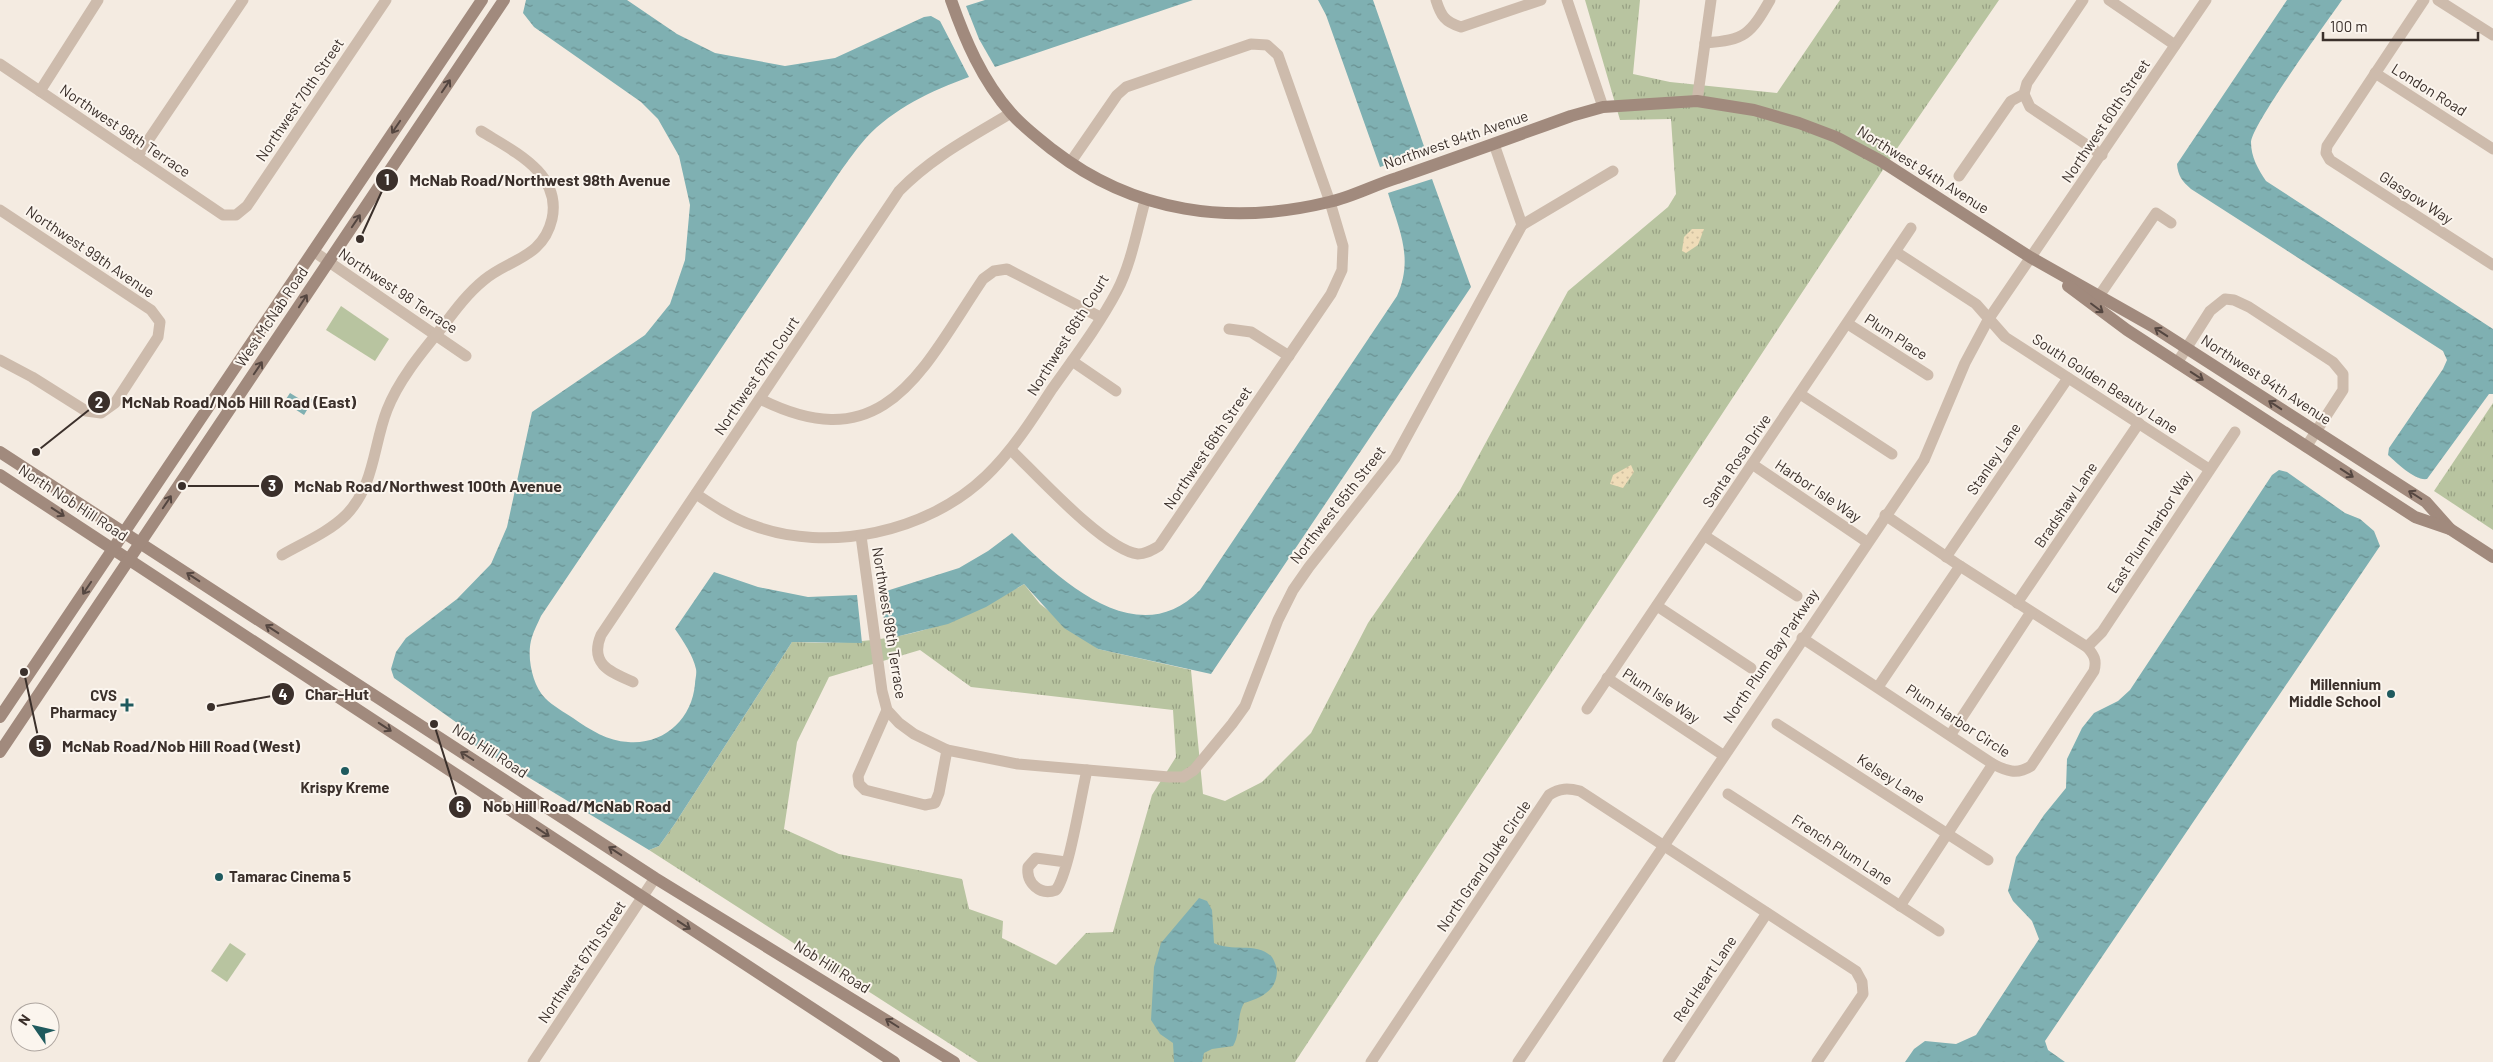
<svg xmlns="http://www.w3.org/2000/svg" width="2493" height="1062" font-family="Barlow,sans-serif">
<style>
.grass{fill:url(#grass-tufts);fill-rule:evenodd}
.sand{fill:url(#sand-dots)}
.pitch{fill:#b8c4a0}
.water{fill:url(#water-ripples)}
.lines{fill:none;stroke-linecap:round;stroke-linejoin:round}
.street{stroke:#cdbbac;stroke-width:11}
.secondary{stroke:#a18a7d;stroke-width:12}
.oneway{stroke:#544640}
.poi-dot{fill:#1f5a5e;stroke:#fbf5ee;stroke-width:2}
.labels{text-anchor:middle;stroke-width:4;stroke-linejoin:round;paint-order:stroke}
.street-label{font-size:15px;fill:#3b302b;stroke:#fbf5ee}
.poi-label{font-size:15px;font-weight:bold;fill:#3b302b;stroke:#fbf5ee;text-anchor:end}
.leader{fill:none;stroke:#3b302b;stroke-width:2}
.callout-dot{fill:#3b302b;stroke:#fbf5ee;stroke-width:2}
.mark-label{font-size:15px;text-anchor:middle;font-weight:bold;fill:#fff}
.callout-label{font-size:16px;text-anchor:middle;font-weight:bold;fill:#3b302b;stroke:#fbf5ee;stroke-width:4;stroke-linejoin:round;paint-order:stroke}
</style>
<defs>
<pattern id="grass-tufts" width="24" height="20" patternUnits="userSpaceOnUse" patternTransform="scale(1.25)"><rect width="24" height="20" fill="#b8c4a0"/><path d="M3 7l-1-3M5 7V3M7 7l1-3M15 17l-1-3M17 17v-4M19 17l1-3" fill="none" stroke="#97a083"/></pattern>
<pattern id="sand-dots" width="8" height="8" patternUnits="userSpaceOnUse" patternTransform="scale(1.25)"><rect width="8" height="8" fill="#efdcb8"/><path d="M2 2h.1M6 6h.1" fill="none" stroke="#cebd9e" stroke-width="1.8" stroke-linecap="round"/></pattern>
<pattern id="water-ripples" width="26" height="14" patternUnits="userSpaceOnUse" patternTransform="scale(1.25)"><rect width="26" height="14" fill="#7fb0b2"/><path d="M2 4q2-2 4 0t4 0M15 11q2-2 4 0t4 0" fill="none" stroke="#699091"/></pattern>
</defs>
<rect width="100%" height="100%" fill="#f4ebe1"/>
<!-- grass -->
<g class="grass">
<path d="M 1585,0 L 1640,0 L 1633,74 L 1670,82 L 1777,93 L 1840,0 L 1999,0 L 1896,150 L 1295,1062 L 978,1062 L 649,850 L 659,846 L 674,825 L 792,642 C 887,646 942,633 1024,584 L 1040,604 L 1098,649 L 1191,670 L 1203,794 L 1225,801 L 1262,782 L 1311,733 L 1368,623 L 1460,490 L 1568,291 L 1668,207 L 1676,194 L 1671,119 L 1620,120 ZM 920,650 L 971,687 L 1173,710 L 1176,757 L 1152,795 L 1113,932 L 1086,933 L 1056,965 L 1002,938 L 1003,921 L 969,909 L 962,879 L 839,854 L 784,829 L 797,742 L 829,677 Z"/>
<path d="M 2493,403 L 2493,530 L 2434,491 Z"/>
</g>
<!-- sand -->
<g class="sand">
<path d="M 1692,229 L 1704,229 L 1698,245 L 1686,253 L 1682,251 L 1684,237 Z"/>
<path d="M 1631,465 L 1634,472 L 1623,488 L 1610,484 L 1613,475 Z"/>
</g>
<!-- pitch -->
<g class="pitch">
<path d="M 341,306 L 389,339 L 375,361 L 326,330 Z"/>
<path d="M 230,943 L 246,954 L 227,982 L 211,971 Z"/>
</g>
<!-- water -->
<g class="water">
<path d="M 526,0 L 627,0 L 677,34 L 715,53 L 785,66 L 835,58 L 924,17 L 931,16 L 940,21 L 969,77 C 931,91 894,108 866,138 C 857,148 848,161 840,172 L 541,616 C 538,623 534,630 532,637 C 526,655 532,685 545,698 C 553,706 564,712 573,718 C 590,730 608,741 628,742 C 664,745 692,719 695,684 C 695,680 697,674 696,669 C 693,655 683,641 675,629 L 714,572 L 758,587 L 808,597 L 857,595 L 862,643 L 792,642 L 674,825 L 659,846 L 649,850 L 468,741 L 460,725 L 394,678 L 391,669 L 396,652 L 406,638 L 457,599 L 491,564 L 507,527 L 532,412 L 645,335 L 670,304 L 685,260 L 690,205 L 679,156 L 658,119 L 641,102 L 534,27 L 523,13 Z"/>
<path d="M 985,0 L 1193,0 L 995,67 L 979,39 L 966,6 Z"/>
<path d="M 1318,0 L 1373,0 L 1426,152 L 1380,167 L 1326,15 Z"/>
<path d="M 2287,0 L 2342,0 C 2326,23 2253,123 2251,142 C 2251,157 2258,169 2266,181 L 2493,329 L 2493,394 L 2489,394 L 2427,479 C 2415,481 2397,463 2388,455 L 2389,448 L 2443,369 L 2447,360 L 2443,351 L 2191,189 C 2182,181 2178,176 2177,164 Z"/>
<path d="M 1432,179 L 1471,287 L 1211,674 L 1098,649 L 1064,628 L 1024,584 L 986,607 L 948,624 L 887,639 L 880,593 L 959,568 L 988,551 L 1012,533 C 1058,578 1137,655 1200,590 L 1397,296 C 1414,258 1399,230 1388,193 Z"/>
<path d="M 290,393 L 303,401 L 307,396 L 313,400 L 304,415 L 284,402 Z"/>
<path d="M 2279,470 L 2287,472 L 2345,513 L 2360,519 L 2374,531 L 2380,546 L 2045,1041 L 2048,1050 L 2065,1062 L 1905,1062 L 1914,1049 L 1925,1041 L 1956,1044 L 1976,1035 L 2039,939 L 2032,921 L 2013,901 L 2008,891 L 2016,857 L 2044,815 L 2066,788 L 2067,759 L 2082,728 L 2094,713 L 2118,701 L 2130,690 L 2272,475 Z"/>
<path d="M 1199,898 L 1207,901 L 1212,910 L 1214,943 C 1230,952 1256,942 1271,956 C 1274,959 1276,966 1277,970 C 1277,991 1261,998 1244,1003 C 1236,1017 1241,1033 1233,1046 L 1212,1049 L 1204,1053 L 1202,1062 L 1174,1062 L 1173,1043 L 1160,1034 L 1151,1020 L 1154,967 L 1161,943 Z"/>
</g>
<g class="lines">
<!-- street -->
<g class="street">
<path d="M 1436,0 C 1441,16 1445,22 1461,27 L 1541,0"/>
<path d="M 1567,0 L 1603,107"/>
<path d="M 2109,0 L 2175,45"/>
<path d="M 2424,0 L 2327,146 L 2326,153 L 2330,160 L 2493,265"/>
<path d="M 2438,0 L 2493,35"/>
<path d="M 1705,43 C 1745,40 1750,35 1770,0"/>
<path d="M 0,64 L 223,215 L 236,215 L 247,206 L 386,0"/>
<path d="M 2375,73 L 2493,149"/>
<path d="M 40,91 L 98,0"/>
<path d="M 2024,94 L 2030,107 L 2102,155"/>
<path d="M 1697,101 L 1711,0"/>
<path d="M 1494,144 L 1522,225"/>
<path d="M 137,157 L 243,0"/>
<path d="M 1959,176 L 2011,101 L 2024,94 L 2027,83 L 2083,0"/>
<path d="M 0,210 L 151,310 L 160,322 L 158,337 L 115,403 L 101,413 L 86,411 L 32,377 L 0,360"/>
<path d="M 313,251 L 466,356"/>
<path d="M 1896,252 L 1976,304 L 2005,337 L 2209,469"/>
<path d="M 2099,296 L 2156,213 L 2171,223"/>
<path d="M 1848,324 L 1928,375"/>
<path d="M 1229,329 L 1251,332 L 1289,356"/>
<path d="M 1072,361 L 1116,391"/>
<path d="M 2177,363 L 2210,311 L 2225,299 L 2234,300 L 2249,307 L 2333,362 L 2343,374 L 2343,390 L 2306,447"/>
<path d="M 1800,394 L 1892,454"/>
<path d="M 760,399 C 885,462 923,368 983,279 L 994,271 L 1007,269 L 1100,317"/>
<path d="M 1011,450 C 1037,475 1105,550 1138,554 C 1146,554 1152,550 1159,546 L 1331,294 L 1342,270 L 1343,246 L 1330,202 L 1278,55 L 1267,45 L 1251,44 L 1126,87 L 1117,95 L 1070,163"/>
<path d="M 1752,464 L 1867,542"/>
<path d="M 696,494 C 714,506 732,518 752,525 C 828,554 928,532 986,476 C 1012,451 1032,420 1052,389 C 1074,358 1099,325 1117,291 C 1131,264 1137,230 1145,201"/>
<path d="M 861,536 L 882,691 L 887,710 L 899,723 L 914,734 L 947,750 L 1018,764 L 1169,777 L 1183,777 L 1194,770 L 1232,724 L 1245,706 L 1278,620 L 1293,590 L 1309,567 L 1395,458 L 1522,225 L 1613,171"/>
<path d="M 1705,536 L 1797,596"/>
<path d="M 282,555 C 303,543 329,532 346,515 C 375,485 373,446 387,410 C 399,379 423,351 444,325 C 456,309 468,293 484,280 C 509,259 543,258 552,219 C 562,173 513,151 481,131"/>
<path d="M 1946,557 L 2068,378"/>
<path d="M 2017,603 L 2139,423"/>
<path d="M 1657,606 L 1751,668"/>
<path d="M 1802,638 L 1993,764 C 2006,771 2017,775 2031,766 L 2094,671 C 2097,660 2094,655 2087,647 L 1960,566 L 1885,515"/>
<path d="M 2087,647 L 2102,632 L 2235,432"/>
<path d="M 1607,678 L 1723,755"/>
<path d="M 633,682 C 610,672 589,664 601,635 L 899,191 C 932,157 971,137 1011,113"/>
<path d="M 1878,687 L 1960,566"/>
<path d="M 1587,709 L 1911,228"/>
<path d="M 887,710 L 858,776 L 859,784 L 865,790 L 925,805 L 935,803 L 939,793 L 947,750"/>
<path d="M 1777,724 L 1988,860"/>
<path d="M 1951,734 L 2031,612"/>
<path d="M 1728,794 L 1939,931"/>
<path d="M 1066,862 L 1036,858 L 1028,867 C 1026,883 1040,896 1056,890 C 1069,873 1081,795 1087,770"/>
<path d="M 1900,906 L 1993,764"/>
<path d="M 533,1062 L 655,878"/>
<path d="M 1371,1062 L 1549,795 C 1560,788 1568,788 1580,791 L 1856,971 L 1862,982 L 1863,994 L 1817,1062"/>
<path d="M 1518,1062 L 1924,460 L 1965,363 L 1988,320 L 2206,0"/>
<path d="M 1668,1062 L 1767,913"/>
</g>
<!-- secondary -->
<g class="secondary">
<path d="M 951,0 C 965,40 982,80 1011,113 C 1023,127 1039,139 1053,150 C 1134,213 1231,226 1329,202 C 1352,197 1374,185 1397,178 C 1455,158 1513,137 1571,116 L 1603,107 L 1697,101 L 1754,110 L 1799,123 L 1836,137 L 1881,161 L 2030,257 L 2152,326 L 2426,502 L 2450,529"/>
<path d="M 2068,286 L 2127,330 L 2415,517 L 2450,529 L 2493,557"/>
<path d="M 0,452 L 655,878 L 954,1062"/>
<path d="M 0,475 L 894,1062"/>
<path d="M 0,717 L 482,0"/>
<path d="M 0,752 L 504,0"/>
</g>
</g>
<!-- one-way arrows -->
<defs><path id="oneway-shaft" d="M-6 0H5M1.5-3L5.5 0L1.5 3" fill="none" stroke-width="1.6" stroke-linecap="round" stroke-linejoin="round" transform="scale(1.25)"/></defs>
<g class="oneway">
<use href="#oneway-shaft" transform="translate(446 86) rotate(-56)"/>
<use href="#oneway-shaft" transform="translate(396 127) rotate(124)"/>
<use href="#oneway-shaft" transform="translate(356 221) rotate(-56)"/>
<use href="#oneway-shaft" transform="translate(303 301) rotate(-57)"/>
<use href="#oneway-shaft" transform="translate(2097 308) rotate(37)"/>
<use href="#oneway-shaft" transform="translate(2161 332) rotate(-147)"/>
<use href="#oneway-shaft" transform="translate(258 368) rotate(-56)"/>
<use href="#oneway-shaft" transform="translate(2197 376) rotate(33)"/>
<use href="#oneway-shaft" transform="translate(2275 405) rotate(-147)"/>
<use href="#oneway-shaft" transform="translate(2347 473) rotate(33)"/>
<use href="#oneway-shaft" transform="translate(2415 495) rotate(-148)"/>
<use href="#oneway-shaft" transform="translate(167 502) rotate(-56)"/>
<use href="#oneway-shaft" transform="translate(58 512) rotate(33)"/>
<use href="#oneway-shaft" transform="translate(193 577) rotate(-147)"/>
<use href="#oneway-shaft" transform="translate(87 588) rotate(124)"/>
<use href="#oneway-shaft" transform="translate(272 629) rotate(-147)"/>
<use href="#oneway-shaft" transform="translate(385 727) rotate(33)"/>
<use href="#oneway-shaft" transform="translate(467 756) rotate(-148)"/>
<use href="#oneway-shaft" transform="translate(543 832) rotate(34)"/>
<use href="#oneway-shaft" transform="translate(615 851) rotate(-147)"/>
<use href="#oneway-shaft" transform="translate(684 925) rotate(33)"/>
<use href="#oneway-shaft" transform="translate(892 1023) rotate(-148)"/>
</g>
<!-- markers -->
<g class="poi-dot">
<circle cx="2391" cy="694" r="5"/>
<path d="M124.5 697.5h5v5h5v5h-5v5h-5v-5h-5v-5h5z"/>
<circle cx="345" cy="771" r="5"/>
<circle cx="219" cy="877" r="5"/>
</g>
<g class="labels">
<!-- street labels -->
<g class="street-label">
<text transform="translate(2429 90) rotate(32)" y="5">London Road</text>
<text transform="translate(300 100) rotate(-56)" y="5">Northwest 70th Street</text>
<text transform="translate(2106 121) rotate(-56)" y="5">Northwest 60th Street</text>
<text transform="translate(125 131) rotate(34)" y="5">Northwest 98th Terrace</text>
<text transform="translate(1456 140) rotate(-19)" y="5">Northwest 94th Avenue</text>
<text transform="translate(1923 170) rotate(32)" y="5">Northwest 94th Avenue</text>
<text transform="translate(2416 198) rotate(33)" y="5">Glasgow Way</text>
<text transform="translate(90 252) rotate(34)" y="5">Northwest 99th Avenue</text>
<text transform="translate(398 291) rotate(34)" y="5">Northwest 98 Terrace</text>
<text transform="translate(272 317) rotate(-56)" y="5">West McNab Road</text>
<text transform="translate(1068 335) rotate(-58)" y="5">Northwest 66th Court</text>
<text transform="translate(1896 337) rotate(33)" y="5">Plum Place</text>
<text transform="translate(757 376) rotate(-56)" y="5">Northwest 67th Court</text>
<text transform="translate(2266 380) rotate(33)" y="5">Northwest 94th Avenue</text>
<text transform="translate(2105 384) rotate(33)" y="5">South Golden Beauty Lane</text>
<text transform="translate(1208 448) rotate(-56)" y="5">Northwest 66th Street</text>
<text transform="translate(1994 459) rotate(-56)" y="5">Stanley Lane</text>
<text transform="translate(1737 461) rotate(-56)" y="5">Santa Rosa Drive</text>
<text transform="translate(1818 491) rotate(34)" y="5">Harbor Isle Way</text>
<text transform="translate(73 503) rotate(33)" y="5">North Nob Hill Road</text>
<text transform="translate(1338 505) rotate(-52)" y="5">Northwest 65th Street</text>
<text transform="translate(2066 505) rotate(-56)" y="5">Bradshaw Lane</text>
<text transform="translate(2150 532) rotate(-57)" y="5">East Plum Harbor Way</text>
<text transform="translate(889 623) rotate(81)" y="5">Northwest 98th Terrace</text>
<text transform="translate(1771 656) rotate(-56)" y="5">North Plum Bay Parkway</text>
<text transform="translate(1661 696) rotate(33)" y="5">Plum Isle Way</text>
<text transform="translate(1958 721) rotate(33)" y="5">Plum Harbor Circle</text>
<text transform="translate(490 751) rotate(33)" y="5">Nob Hill Road</text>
<text transform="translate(1891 779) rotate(33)" y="5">Kelsey Lane</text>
<text transform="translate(1842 850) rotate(33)" y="5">French Plum Lane</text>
<text transform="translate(1484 866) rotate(-56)" y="5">North Grand Duke Circle</text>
<text transform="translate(582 962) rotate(-56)" y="5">Northwest 67th Street</text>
<text transform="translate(832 967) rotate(32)" y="5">Nob Hill Road</text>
<text transform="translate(1705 979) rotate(-56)" y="5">Red Heart Lane</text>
</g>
<!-- poi labels -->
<g class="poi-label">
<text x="2381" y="690">Millennium<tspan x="2381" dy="17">Middle School</tspan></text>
<text x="117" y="701">CVS<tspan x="117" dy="17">Pharmacy</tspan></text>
<text x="345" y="793" text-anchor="middle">Krispy Kreme</text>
<text x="229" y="882" text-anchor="start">Tamarac Cinema 5</text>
</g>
</g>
<!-- callouts -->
<path class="leader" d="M360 239L387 180M36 452L99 402M182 486L272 486M211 707L283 694M24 672L40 746M434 724L460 807"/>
<g class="callout-dot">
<circle cx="360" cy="239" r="5"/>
<circle cx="36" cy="452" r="5"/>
<circle cx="182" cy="486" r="5"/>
<circle cx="211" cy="707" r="5"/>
<circle cx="24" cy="672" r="5"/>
<circle cx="434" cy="724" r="5"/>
<circle cx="387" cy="180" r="12"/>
<circle cx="99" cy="402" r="12"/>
<circle cx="272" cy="486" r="12"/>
<circle cx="283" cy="694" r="12"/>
<circle cx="40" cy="746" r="12"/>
<circle cx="460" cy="807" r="12"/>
</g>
<g class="mark-label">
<text x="387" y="185">1</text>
<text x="99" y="408">2</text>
<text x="272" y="491">3</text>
<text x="283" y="700">4</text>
<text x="40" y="751">5</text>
<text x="460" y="812">6</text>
</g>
<g class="callout-label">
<text x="540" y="186">McNab Road/Northwest 98th Avenue</text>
<text x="239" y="408">McNab Road/Nob Hill Road (East)</text>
<text x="428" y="492">McNab Road/Northwest 100th Avenue</text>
<text x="337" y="700">Char-Hut</text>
<text x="181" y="752">McNab Road/Nob Hill Road (West)</text>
<text x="577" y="812">Nob Hill Road/McNab Road</text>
</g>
<!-- north arrow -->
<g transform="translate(35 1027) rotate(304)"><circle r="24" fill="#fbf5ee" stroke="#aea6a0"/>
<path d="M0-4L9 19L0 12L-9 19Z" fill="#1f5a5e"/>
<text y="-8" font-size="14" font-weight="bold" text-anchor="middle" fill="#3b302b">N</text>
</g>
<!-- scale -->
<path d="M2323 32v8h155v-8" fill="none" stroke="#3b302b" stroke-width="2.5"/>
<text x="2330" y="32" font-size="15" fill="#3b302b" stroke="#fbf5ee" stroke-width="4" paint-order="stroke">100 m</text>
</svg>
